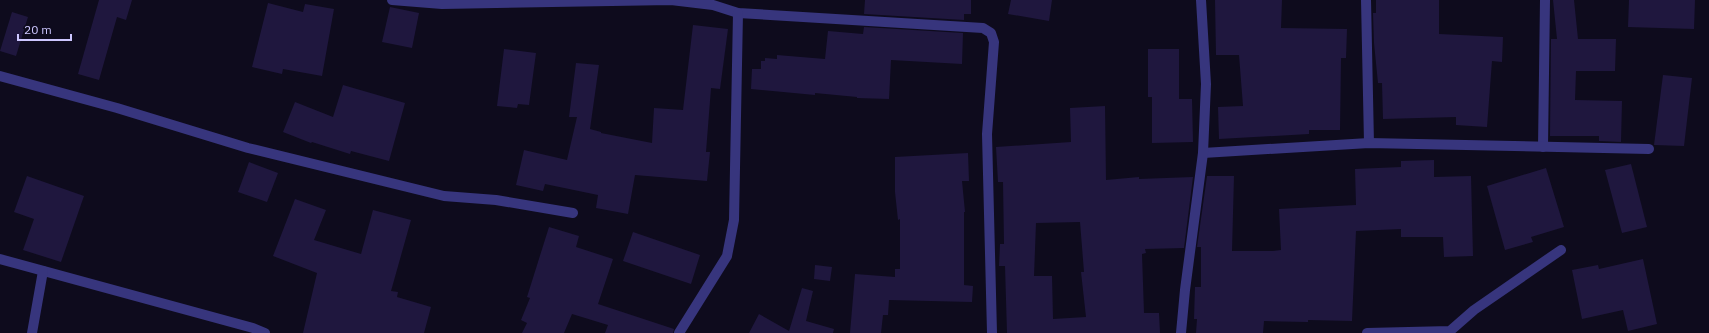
<svg xmlns="http://www.w3.org/2000/svg" width="1709" height="333" font-family="'IBM Plex Sans',sans-serif">
<style>
.building{fill:#1f173e;fill-rule:evenodd}
.lines{fill:none;stroke-linecap:round;stroke-linejoin:round}
.minor{stroke:#37357d;stroke-width:10}
</style>
<rect width="100%" height="100%" fill="#0e0b1d"/>
<!-- building -->
<g class="building">
<path d="M 99,0 L 132,0 L 126,20 L 117,17 L 99,80 L 78,74 Z"/>
<path d="M 865,0 L 971,0 L 971,14 L 964,14 L 964,20 L 864,14 Z"/>
<path d="M 1011,0 L 1052,0 L 1049,21 L 1008,14 Z"/>
<path d="M 1215,0 L 1282,0 L 1281,28 L 1347,29 L 1346,58 L 1341,58 L 1340,130 L 1309,130 L 1309,134 L 1219,139 L 1218,107 L 1243,106 L 1239,55 L 1216,55 Z"/>
<path d="M 1376,0 L 1439,0 L 1439,34 L 1503,37 L 1502,62 L 1492,61 L 1487,127 L 1456,125 L 1456,117 L 1383,119 L 1382,83 L 1378,83 L 1374,43 L 1373,13 L 1376,13 Z"/>
<path d="M 1553,0 L 1574,0 L 1578,39 L 1616,39 L 1615,71 L 1576,71 L 1575,100 L 1622,101 L 1621,142 L 1599,141 L 1599,136 L 1550,136 L 1551,39 L 1557,39 Z"/>
<path d="M 1629,0 L 1695,0 L 1694,29 L 1628,27 Z"/>
<path d="M 268,3 L 303,12 L 305,4 L 334,9 L 322,76 L 283,69 L 282,74 L 252,67 Z"/>
<path d="M 390,7 L 419,13 L 412,48 L 382,42 Z"/>
<path d="M 12,12 L 28,17 L 16,56 L 0,51 Z"/>
<path d="M 693,25 L 728,29 L 720,89 L 711,88 L 706,152 L 710,152 L 707,181 L 635,175 L 628,214 L 596,208 L 598,195 L 545,184 L 543,191 L 516,185 L 524,150 L 567,160 L 577,117 L 569,117 L 576,63 L 599,65 L 590,129 L 601,132 L 601,133 L 652,143 L 654,108 L 683,110 Z"/>
<path d="M 864,27 L 963,33 L 962,64 L 891,60 L 889,99 L 857,98 L 857,97 L 815,93 L 815,95 L 751,89 L 752,69 L 761,69 L 761,61 L 765,61 L 765,58 L 777,59 L 777,55 L 825,59 L 828,31 L 863,34 Z"/>
<path d="M 504,49 L 536,53 L 529,105 L 518,104 L 517,108 L 497,106 Z"/>
<path d="M 1148,49 L 1179,49 L 1179,99 L 1192,99 L 1193,142 L 1152,143 L 1152,97 L 1148,97 Z"/>
<path d="M 1663,75 L 1692,78 L 1684,146 L 1654,145 Z"/>
<path d="M 343,85 L 405,103 L 389,161 L 351,151 L 350,154 L 312,142 L 311,143 L 283,132 L 295,102 L 333,117 Z"/>
<path d="M 1105,106 L 1106,180 L 1139,177 L 1139,179 L 1193,177 L 1184,248 L 1145,249 L 1146,253 L 1142,254 L 1144,313 L 1159,313 L 1160,333 L 1007,333 L 1005,266 L 999,266 L 1000,244 L 1004,244 L 1003,182 L 998,182 L 996,147 L 1071,142 L 1070,108 ZM 1080,222 L 1084,272 L 1081,272 L 1086,317 L 1053,319 L 1052,276 L 1034,276 L 1036,223 Z"/>
<path d="M 968,153 L 969,181 L 962,181 L 965,212 L 964,212 L 964,285 L 973,286 L 972,302 L 889,300 L 888,315 L 883,315 L 881,333 L 850,333 L 855,274 L 895,277 L 895,269 L 900,269 L 900,219 L 898,220 L 895,192 L 895,157 Z"/>
<path d="M 1434,160 L 1434,177 L 1471,176 L 1473,256 L 1444,257 L 1443,237 L 1401,237 L 1401,229 L 1356,231 L 1352,321 L 1308,320 L 1308,322 L 1264,321 L 1263,333 L 1196,333 L 1197,319 L 1194,319 L 1195,287 L 1201,287 L 1201,247 L 1197,247 L 1207,176 L 1234,176 L 1232,251 L 1273,251 L 1281,250 L 1279,209 L 1356,205 L 1355,169 L 1401,167 L 1401,161 Z"/>
<path d="M 249,162 L 278,173 L 267,202 L 238,192 Z"/>
<path d="M 1631,164 L 1647,227 L 1622,233 L 1605,170 Z"/>
<path d="M 1546,168 L 1564,227 L 1531,237 L 1533,242 L 1505,250 L 1487,186 Z"/>
<path d="M 27,176 L 84,196 L 61,262 L 23,250 L 34,219 L 14,212 Z"/>
<path d="M 295,199 L 326,210 L 314,240 L 361,254 L 373,210 L 411,220 L 391,291 L 398,292 L 397,297 L 431,307 L 424,333 L 303,333 L 317,273 L 273,256 Z"/>
<path d="M 549,227 L 579,236 L 576,247 L 613,259 L 598,304 L 674,329 L 673,333 L 605,333 L 608,325 L 572,314 L 564,333 L 522,333 L 527,323 L 521,320 L 530,298 L 527,297 Z"/>
<path d="M 633,232 L 700,255 L 691,284 L 623,261 Z"/>
<path d="M 1643,259 L 1657,324 L 1628,331 L 1623,310 L 1582,319 L 1572,270 L 1598,265 L 1599,269 Z"/>
<path d="M 815,265 L 832,267 L 830,281 L 814,279 Z"/>
<path d="M 802,288 L 813,291 L 806,321 L 834,329 L 833,333 L 749,333 L 759,314 L 789,331 Z"/>
</g>
<g class="lines">
<!-- minor -->
<g class="minor">
<path d="M 392,0 L 442,4 L 671,0 L 713,5 L 738,13 L 983,28 L 991,33 L 994,42 L 987,134 L 992,333"/>
<path d="M 1366,0 L 1369,143"/>
<path d="M 0,76 L 117,108 L 248,148 L 444,196 L 496,200 L 573,213"/>
<path d="M 1543,147 L 1545,0"/>
<path d="M 1203,153 L 1369,143 L 1649,149"/>
<path d="M 0,259 L 253,328 L 265,333"/>
<path d="M 32,333 L 43,271"/>
<path d="M 679,333 L 727,256 L 734,220 L 738,13"/>
<path d="M 1181,333 L 1185,290 L 1203,153 L 1206,84 L 1201,0"/>
<path d="M 1367,333 L 1450,331 L 1474,310 L 1561,250"/>
</g>
</g>
<!-- scale -->
<path d="M18 34v6h53v-6" fill="none" stroke="#cdc7ff" stroke-width="2"/>
<text x="24" y="34" font-size="12" fill="#cdc7ff" stroke="#0e0b1d" stroke-width="3" paint-order="stroke">20 m</text>
</svg>
